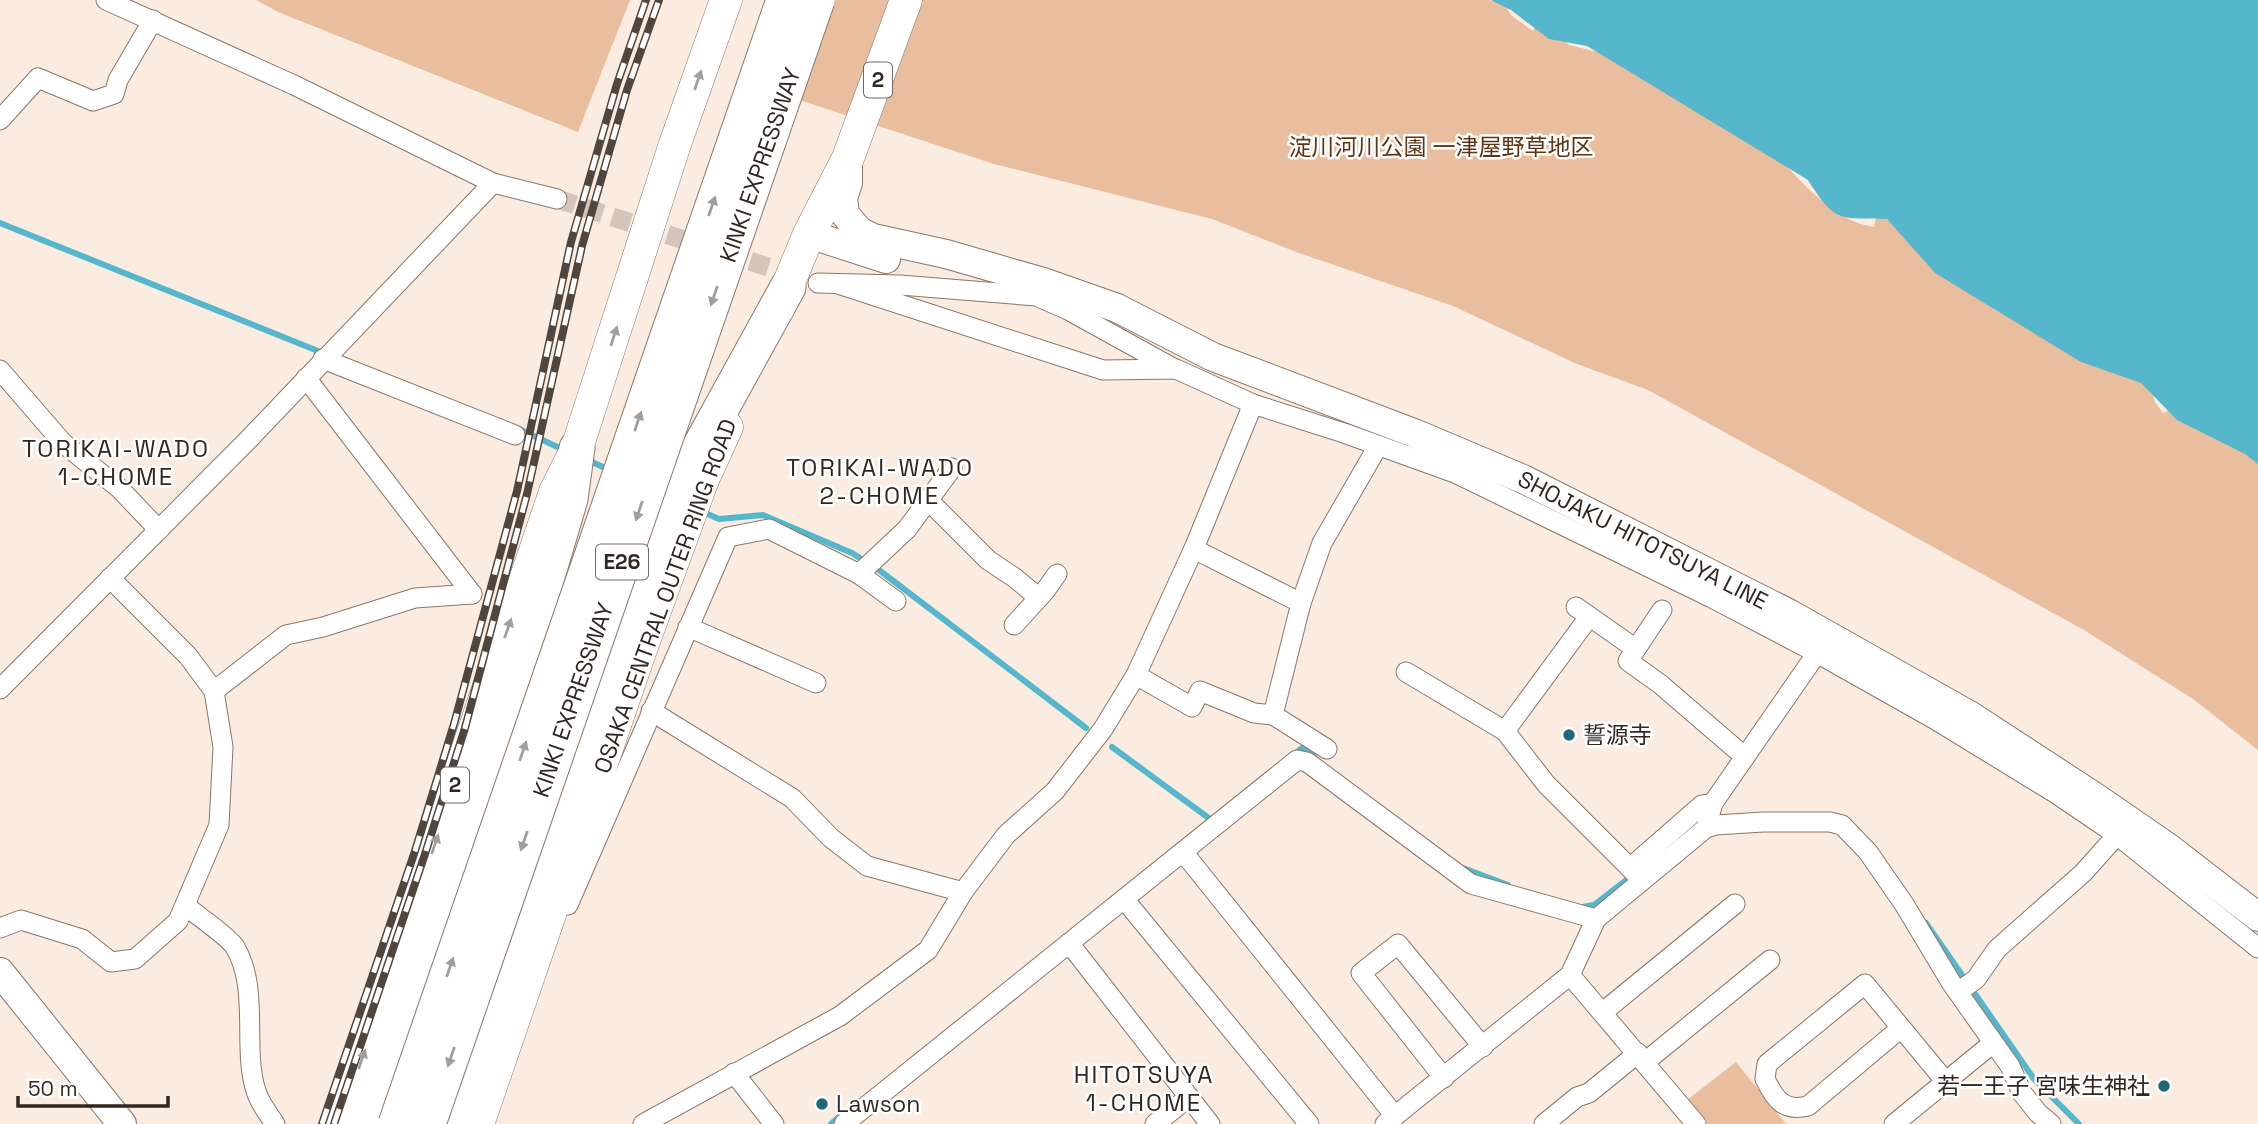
<svg xmlns="http://www.w3.org/2000/svg" width="2258" height="1124" font-family="'Space Grotesk','Noto Sans JP',sans-serif">
<style>
.green{fill:#e8be9f}
.water{fill:#56b7cc}
.lines{fill:none;stroke-linecap:round;stroke-linejoin:round}
.stream{stroke:#56b7cc;stroke-width:6}
.street-tunnel{stroke:#d3c5ba;stroke-width:19;stroke-dasharray:19 10;stroke-linecap:butt}
.street-casing{stroke:#8c7565;stroke-width:21}
.secondary-casing{stroke:#8c7565;stroke-width:30}
.primary-casing{stroke:#8c7565;stroke-width:33}
.highway-casing{stroke:#8c7565;stroke-width:37}
.street{stroke:#fff;stroke-width:19}
.secondary{stroke:#fff;stroke-width:28}
.primary{stroke:#fff;stroke-width:32}
.highway{stroke:#fff;stroke-width:35}
.rail-casing{stroke:#51463e;stroke-width:8}
.rail{stroke:#fff;stroke-width:5;stroke-dasharray:16;stroke-linecap:butt}
.highway-bridge-casing{stroke:#8c7565;stroke-width:37;stroke-linecap:butt}
.highway-bridge{stroke:#fff;stroke-width:35}
.oneway{fill:#a29e9b}
.poi-dot{fill:#206876;stroke:#fff;stroke-width:2.5}
.labels{text-anchor:middle;stroke-width:5;stroke-linejoin:round;paint-order:stroke}
.shield{fill:#fff;stroke:#6f6863;stroke-width:2}
.shield-label{font-size:21px;font-weight:bold;fill:#312720}
.park-label{font-size:23px;fill:#5e3513;stroke:#fff}
.street-label{font-size:23px;fill:#312720;stroke:#fff}
.poi-label{font-size:23px;fill:#312720;stroke:#fff;text-anchor:start}
.neighbourhood-label{font-size:24px;letter-spacing:2px;fill:#312720;stroke:#fff}
</style>
<rect width="100%" height="100%" fill="#fbece1"/>
<!-- green -->
<g class="green">
<path d="M 256,0 L 630,0 L 578,132 L 278,12 Z"/>
<path d="M 802,0 L 1488,0 L 1504,3 L 1511,15 L 1533,31 L 1539,15 L 1569,45 L 1610,55 L 1780,158 C 1801,184 1840,223 1874,227 L 1877,213 L 2149,383 L 2155,402 L 2163,413 L 2180,407 L 2258,451 L 2258,750 L 2193,699 L 2084,630 L 1648,390 L 1577,364 L 1453,306 L 1299,253 L 1212,219 L 994,164 L 772,91 Z"/>
<path d="M 1736,1062 L 1786,1124 L 1707,1124 L 1687,1100 Z"/>
</g>
<!-- water -->
<path class="water" d="M 1491,0 L 2258,0 L 2258,464 L 2245,454 L 2177,420 L 2141,383 L 2081,362 L 1935,273 L 1887,219 C 1839,218 1835,223 1808,180 L 1587,46 L 1549,39 L 1511,10 Z"/>
<g class="lines">
<!-- stream -->
<g class="stream">
<path d="M 0,223 L 323,353"/>
<path d="M 519,429 L 566,451"/>
<path d="M 586,459 L 611,471"/>
<path d="M 701,511 L 719,519 L 763,515 L 852,553 L 879,570 L 1086,728"/>
<path d="M 1112,747 L 1210,819"/>
<path d="M 1295,754 L 1302,748 L 1314,757"/>
<path d="M 1463,868 L 1508,885"/>
<path d="M 1582,907 L 1594,905 L 1630,877"/>
<path d="M 1926,923 L 2034,1079 L 2079,1124"/>
<path d="M 831,1124 L 840,1116"/>
</g>
<!-- street-tunnel -->
<path class="street-tunnel" d="M 557,199 L 802,278"/>
<defs>
<g id="street">
<path d="M 106,0 L 294,85 L 493,183 L 557,199"/>
<path d="M 0,120 L 38,78 L 93,101 L 114,94 L 118,80 L 153,20"/>
<path d="M 818,283 L 900,285 L 1036,296 L 1068,310 L 1173,368"/>
<path d="M 838,284 L 1103,370 L 1176,369 L 1253,404 L 1344,433 L 1455,473 L 1712,598 L 1817,653 L 1934,719 L 2055,793 L 2117,835 L 2258,948"/>
<path d="M 323,359 L 515,435"/>
<path d="M 0,370 L 63,443 L 119,488 L 159,530"/>
<path d="M 306,378 L 472,594"/>
<path d="M 929,501 L 988,560 L 1015,578 L 1038,597"/>
<path d="M 1194,549 L 1301,603"/>
<path d="M 859,574 L 907,529 L 952,468"/>
<path d="M 1576,607 L 1636,649"/>
<path d="M 1662,610 L 1628,661 L 1660,684 L 1745,757"/>
<path d="M 1589,617 L 1505,731 L 1546,784 L 1642,880"/>
<path d="M 1014,625 L 1045,591 L 1057,574"/>
<path d="M 688,627 L 816,683"/>
<path d="M 1406,672 L 1505,731"/>
<path d="M 1136,675 L 1192,707 L 1200,691 L 1254,713 L 1273,715 L 1327,749"/>
<path d="M 0,689 L 247,441 L 493,183"/>
<path d="M 214,691 L 286,635 L 323,627 L 415,598 L 472,594"/>
<path d="M 651,711 L 792,798 L 831,838 L 867,866 L 963,892"/>
<path d="M 1273,715 L 1301,603 L 1322,543 L 1378,446"/>
<path d="M 1706,828 L 1716,825 L 1763,822 L 1830,822 L 1842,825 L 1868,852 L 1904,904 L 1952,984 L 2010,1066 L 2022,1093 L 2038,1113 L 2051,1124"/>
<path d="M 1183,852 L 1395,1116"/>
<path d="M 1631,867 L 1702,805 L 1713,803"/>
<path d="M 1124,899 L 1309,1124"/>
<path d="M 185,905 C 196,915 228,936 235,947 C 260,989 242,1048 256,1091 C 260,1104 268,1113 275,1124"/>
<path d="M 568,905 L 728,537 L 769,529 L 859,574 L 896,601"/>
<path d="M 0,928 L 21,920 L 82,939 L 111,962 L 135,959 L 178,921 L 219,825 L 223,747 L 214,691 L 188,656 L 110,578"/>
<path d="M 1069,943 L 1210,1124"/>
<path d="M 1570,975 L 1696,1124"/>
<path d="M 1958,992 L 1976,979 L 1997,949 L 2083,873 L 2117,835"/>
<path d="M 1603,1012 L 1735,904"/>
<path d="M 1901,1028 L 1808,1106 C 1783,1112 1775,1099 1765,1079 L 1767,1064 L 1865,984 L 1946,1082"/>
<path d="M 1645,1062 L 1770,960"/>
<path d="M 734,1073 L 774,1124"/>
<path d="M 1444,1078 L 1361,973 L 1398,944 L 1483,1047"/>
<path d="M 643,1124 L 840,1016 L 928,950 L 963,892 L 1006,835 L 1055,791 L 1103,729 L 1136,675 L 1195,546 L 1253,404"/>
<path d="M 844,1124 L 1297,760 L 1307,762 L 1471,884 L 1596,919"/>
<path d="M 1155,1124 L 1189,1097"/>
<path d="M 1385,1124 L 1570,975 L 1596,919 L 1706,828 L 1713,803 L 1817,653"/>
<path d="M 1544,1124 L 1577,1097 L 1589,1093 L 1638,1053"/>
<path d="M 1894,1124 L 1993,1043"/>
</g>
<g id="secondary">
<path d="M 848,164 L 848,183 L 843,198 L 845,214 L 859,231 L 873,238 L 946,254 L 1043,282 L 1117,308 L 1213,357 L 1414,433 L 1523,479 L 1790,614 L 1971,716 L 2098,799 L 2169,848 L 2258,917"/>
<path d="M 809,234 L 886,259"/>
<path d="M 0,972 L 122,1124"/>
</g>
<g id="primary">
<path d="M 778,309 L 809,234 L 848,158 L 906,0"/>
<path d="M 340,1124 L 555,492 L 577,448 L 675,144 L 726,0"/>
<path d="M 478,1124 L 640,652 L 702,482 L 727,427"/>
</g>
<g id="highway">
<path d="M 368,1124 L 528,662 L 537,628 L 543,590 L 570,499 L 577,448"/>
<path d="M 458,1124 L 640,583 L 690,465 L 788,287"/>
</g>
</defs>
<!-- street casing -->
<use href="#street" class="street-casing"/>
<!-- secondary casing -->
<use href="#secondary" class="secondary-casing"/>
<!-- primary casing -->
<use href="#primary" class="primary-casing"/>
<!-- highway casing -->
<use href="#highway" class="highway-casing"/>
<!-- street -->
<use href="#street" class="street"/>
<!-- secondary -->
<use href="#secondary" class="secondary"/>
<!-- primary -->
<use href="#primary" class="primary"/>
<!-- highway -->
<use href="#highway" class="highway"/>
<defs>
<g id="rail">
<path d="M 322,1124 L 415,851 L 454,724 L 517,491 L 571,242 L 617,84 L 646,0"/>
<path d="M 334,1124 L 425,854 L 465,728 L 527,494 L 582,246 L 627,90 L 659,0"/>
</g>
</defs>
<!-- rail casing -->
<use href="#rail" class="rail-casing"/>
<!-- rail -->
<use href="#rail" class="rail"/>
<defs>
<g id="highway-bridge">
<path d="M 396,1124 L 784,0"/>
<path d="M 428,1124 L 817,0"/>
</g>
</defs>
<!-- highway-bridge casing -->
<use href="#highway-bridge" class="highway-bridge-casing"/>
<!-- highway-bridge -->
<use href="#highway-bridge" class="highway-bridge"/>
</g>
<!-- one-way arrows -->
<defs><path id="oneway-solid" d="M-6-.8H1V-3.2L6.5 0L1 3.2V.8H-6Z" transform="scale(1.75)"/></defs>
<g class="oneway">
<use href="#oneway-solid" transform="translate(698 80) rotate(-71)"/>
<use href="#oneway-solid" transform="translate(712 206) rotate(-71)"/>
<use href="#oneway-solid" transform="translate(714 296) rotate(109)"/>
<use href="#oneway-solid" transform="translate(614 336) rotate(-72)"/>
<use href="#oneway-solid" transform="translate(638 421) rotate(-71)"/>
<use href="#oneway-solid" transform="translate(639 511) rotate(109)"/>
<use href="#oneway-solid" transform="translate(508 628) rotate(-71)"/>
<use href="#oneway-solid" transform="translate(523 751) rotate(-71)"/>
<use href="#oneway-solid" transform="translate(524 841) rotate(109)"/>
<use href="#oneway-solid" transform="translate(435 844) rotate(-71)"/>
<use href="#oneway-solid" transform="translate(450 967) rotate(-71)"/>
<use href="#oneway-solid" transform="translate(451 1057) rotate(109)"/>
<use href="#oneway-solid" transform="translate(362 1059) rotate(-71)"/>
</g>
<!-- markers -->
<g class="poi-dot">
<circle cx="1569" cy="735" r="7"/>
<circle cx="2164" cy="1086" r="7"/>
<circle cx="822" cy="1104" r="7"/>
</g>
<g class="labels">
<!-- shield labels -->
<g class="shield">
<rect x="864" y="62.5" width="28" height="35" rx="5"/>
<rect x="596" y="544.5" width="52" height="35" rx="5"/>
<rect x="441" y="767.5" width="28" height="35" rx="5"/>
</g>
<g class="shield-label">
<text x="878" y="87">2</text>
<text x="622" y="569">E26</text>
<text x="455" y="792">2</text>
</g>
<!-- park labels -->
<g class="park-label">
<text x="1441" y="155">淀川河川公園 一津屋野草地区</text>
</g>
<!-- street labels -->
<g class="street-label">
<text transform="translate(760 165) rotate(-71)" y="8">KINKI EXPRESSWAY</text>
<text transform="translate(1643 540) rotate(27)" y="8">SHOJAKU HITOTSUYA LINE</text>
<text transform="translate(665 596) rotate(-70)" y="8">OSAKA CENTRAL OUTER RING ROAD</text>
<text transform="translate(573 700) rotate(-71)" y="8">KINKI EXPRESSWAY</text>
</g>
<!-- poi labels -->
<g class="poi-label">
<text x="1583" y="743">誓源寺</text>
<text x="2150" y="1094" text-anchor="end">若一王子 宮味生神社</text>
<text x="836" y="1112">Lawson</text>
</g>
<!-- neighbourhood labels -->
<g class="neighbourhood-label">
<text x="116" y="457">TORIKAI-WADO<tspan x="116" dy="28">1-CHOME</tspan></text>
<text x="880" y="476">TORIKAI-WADO<tspan x="880" dy="28">2-CHOME</tspan></text>
<text x="1144" y="1083">HITOTSUYA<tspan x="1144" dy="28">1-CHOME</tspan></text>
</g>
</g>
<!-- scale -->
<path d="M18 1096v10h150v-10" fill="none" stroke="#312720" stroke-width="3.5"/>
<text x="28" y="1096" font-size="21" fill="#312720" stroke="#ffffff" stroke-width="5" paint-order="stroke">50 m</text>
</svg>
